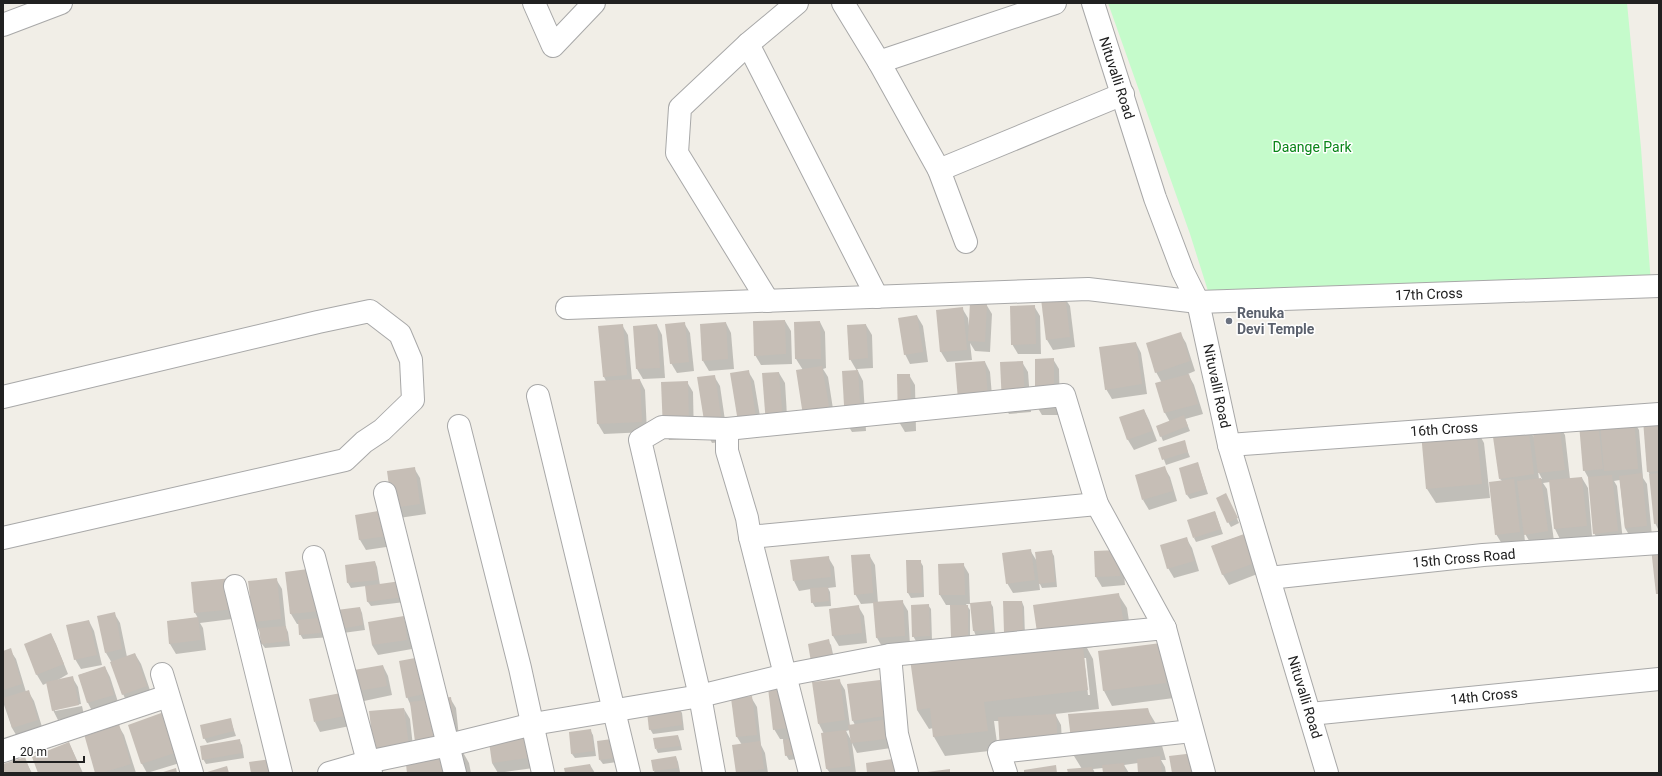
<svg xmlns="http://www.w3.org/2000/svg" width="1662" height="776" font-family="Roboto,sans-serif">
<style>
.park{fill:#c5fbcb}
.shadow{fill:#0003;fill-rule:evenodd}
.building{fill:#c6beb6}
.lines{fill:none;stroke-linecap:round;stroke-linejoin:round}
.minor-casing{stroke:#a8a8a8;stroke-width:24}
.minor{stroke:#fff;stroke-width:22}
.worship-dot{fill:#6b7280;stroke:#fff;stroke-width:1.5}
.labels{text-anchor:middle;stroke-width:3;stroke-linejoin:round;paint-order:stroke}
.street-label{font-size:14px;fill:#212121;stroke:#fff}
.park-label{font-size:14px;fill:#098518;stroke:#fff}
.worship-label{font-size:14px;font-weight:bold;fill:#5b616d;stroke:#fff;text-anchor:start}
</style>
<rect width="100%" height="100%" fill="#f1eee7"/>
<!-- park -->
<path class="park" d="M 1108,3 L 1627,3 L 1641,148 L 1651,284 L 1208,291 L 1190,234 Z"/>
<!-- shadow -->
<g class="shadow">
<path d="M 1064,297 L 1070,306 L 1075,347 L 1053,350 L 1047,340 Z"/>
<path d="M 986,304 L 992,314 L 990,352 L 975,351 L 970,343 L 972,360 L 947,362 L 941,352 L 937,311 L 962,308 L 968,318 L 969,326 L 970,326 Z"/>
<path d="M 1034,306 L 1040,316 L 1041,354 L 1018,354 L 1012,344 Z"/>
<path d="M 917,316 L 923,326 L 928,362 L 910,364 L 905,354 Z"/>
<path d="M 785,321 L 791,331 L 792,364 L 761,365 L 755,355 Z"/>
<path d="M 820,322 L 825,332 L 826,368 L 823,369 L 828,377 L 836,428 L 811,432 L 805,422 L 803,370 L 796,359 L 795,323 Z"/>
<path d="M 684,323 L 690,333 L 694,371 L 677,373 L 671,363 Z"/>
<path d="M 726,323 L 731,333 L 734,369 L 709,371 L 703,361 Z"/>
<path d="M 622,325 L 628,335 L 632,380 L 640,380 L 645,390 L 647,432 L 604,434 L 598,424 L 606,381 L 604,377 L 599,327 Z"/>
<path d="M 657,325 L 662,335 L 665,378 L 643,379 L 637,369 Z"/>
<path d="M 866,325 L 872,335 L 873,368 L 857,369 L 863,381 L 866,431 L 852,432 L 846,422 L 857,371 L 850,359 Z"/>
<path d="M 1180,333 L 1186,343 L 1195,371 L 1188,374 L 1194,385 L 1203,414 L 1185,419 L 1190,431 L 1163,441 L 1161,436 L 1170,422 L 1165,413 L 1157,384 L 1162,383 L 1156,372 Z"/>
<path d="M 1136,343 L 1141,353 L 1147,394 L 1112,399 L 1106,389 Z"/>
<path d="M 1053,359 L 1059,369 L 1060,415 L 1042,415 L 1036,405 Z"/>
<path d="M 985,362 L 990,372 L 993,408 L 964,410 Z"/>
<path d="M 1022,362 L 1028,372 L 1031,412 L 1009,414 L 1003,404 Z"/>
<path d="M 748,371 L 754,381 L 763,434 L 731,374 Z"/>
<path d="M 779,373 L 785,383 L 788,432 L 763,374 Z"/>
<path d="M 909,375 L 915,385 L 916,431 L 905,432 L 899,422 Z"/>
<path d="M 714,376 L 720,386 L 728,441 L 712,443 L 707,433 Z"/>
<path d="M 687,382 L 693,392 L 694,439 L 669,440 L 664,430 Z"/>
<path d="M 1144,410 L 1149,420 L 1157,441 L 1134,450 L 1128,440 L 1120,418 Z"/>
<path d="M 1633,420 L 1639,430 L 1643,478 L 1647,484 L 1652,536 L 1631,538 L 1625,528 L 1620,480 L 1614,481 L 1617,486 L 1623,541 L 1600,543 L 1594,533 L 1589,479 L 1584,470 L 1598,423 Z"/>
<path d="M 1659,420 L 1659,531 L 1655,523 L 1650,475 L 1648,471 Z"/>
<path d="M 1559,425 L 1565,435 L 1570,479 L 1582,478 L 1588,488 L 1592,536 L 1560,539 L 1555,529 L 1550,482 L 1543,483 L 1547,489 L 1554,541 L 1531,544 L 1524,532 L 1525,542 L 1502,544 L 1496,534 L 1502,481 L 1500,479 L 1527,426 L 1535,439 ZM 1538,471 L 1542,479 L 1539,479 Z"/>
<path d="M 1476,428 L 1484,443 L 1490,498 L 1436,503 L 1427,489 Z"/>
<path d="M 1184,442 L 1190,457 L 1166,465 L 1160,449 Z"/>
<path d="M 1198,464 L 1208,494 L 1190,499 L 1187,495 Z"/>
<path d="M 1164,467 L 1170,477 L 1177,501 L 1149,510 L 1143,500 Z"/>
<path d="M 414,468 L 420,478 L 426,514 L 399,518 L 388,472 Z"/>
<path d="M 1228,499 L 1239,523 L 1231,527 L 1228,522 Z"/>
<path d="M 384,511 L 393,546 L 366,550 L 360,540 L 356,516 Z"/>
<path d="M 1215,512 L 1223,534 L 1196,542 L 1194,538 Z"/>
<path d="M 1243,535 L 1260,573 L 1229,585 L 1223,575 L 1212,546 Z"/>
<path d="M 1186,538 L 1192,548 L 1199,571 L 1174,578 L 1168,568 Z"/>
<path d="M 1030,550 L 1038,563 L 1051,551 L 1054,556 L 1057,587 L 1042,588 L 1039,582 L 1040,590 L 1013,593 L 1007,583 Z"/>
<path d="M 1095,552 L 1123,561 L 1125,585 L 1102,587 L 1096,577 Z"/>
<path d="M 869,555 L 875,565 L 878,603 L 902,601 L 908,611 L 910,646 L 883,648 L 877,638 L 875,603 L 861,604 L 855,594 Z"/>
<path d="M 828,557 L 834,567 L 836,587 L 828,588 L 830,592 L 831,606 L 815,607 L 812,602 L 811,589 L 799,591 L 794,581 Z"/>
<path d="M 920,561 L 923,566 L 924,597 L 911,598 L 908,593 Z"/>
<path d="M 375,562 L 377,567 L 380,585 L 400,582 L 405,602 L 371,606 L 368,602 L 366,586 L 351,588 L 348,583 Z"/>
<path d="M 963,564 L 969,574 L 970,604 L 990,602 L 993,607 L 995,634 L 976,636 L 974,631 L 972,604 L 966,604 L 970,610 L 970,642 L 952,637 L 951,605 L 946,605 L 940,595 Z"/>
<path d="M 316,569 L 331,637 L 303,639 L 300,634 L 299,624 L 297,624 L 291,614 L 286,573 Z"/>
<path d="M 231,579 L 240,618 L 200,623 L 203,628 L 206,650 L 176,654 L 170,644 L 168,621 L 198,618 L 195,613 Z"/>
<path d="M 276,579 L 282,589 L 286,628 L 288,632 L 290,646 L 265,648 L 262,644 L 260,632 L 254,622 Z"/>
<path d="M 1118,594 L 1127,608 L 1132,641 L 1087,648 L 1093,659 L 1099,709 L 1055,714 L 1061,725 L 1063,757 L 1007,760 L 999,721 L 994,721 L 998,750 L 945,756 L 934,737 L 933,728 L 929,729 L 917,710 ZM 1084,658 L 1086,658 L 1090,695 L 1088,695 Z"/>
<path d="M 1022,602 L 1024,607 L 1025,636 L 1008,636 L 1005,631 Z"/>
<path d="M 928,605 L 931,609 L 932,640 L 916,641 L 913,636 Z"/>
<path d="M 858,606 L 864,616 L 867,643 L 839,646 L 833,636 L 830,609 Z"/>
<path d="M 360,608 L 362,613 L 365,630 L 343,633 L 341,628 Z"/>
<path d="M 114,613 L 120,623 L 127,657 L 135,654 L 141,664 L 152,696 L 128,704 L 123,694 L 112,663 L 106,653 Z"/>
<path d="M 403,618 L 409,627 L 412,649 L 378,655 L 372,645 Z"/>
<path d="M 89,621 L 94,631 L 102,665 L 81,669 L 75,659 Z"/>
<path d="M 51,634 L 56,644 L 68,674 L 56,681 L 72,677 L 78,687 L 81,704 L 55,709 L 55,711 L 82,706 L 84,715 L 58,720 L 53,710 L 47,683 L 43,685 L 37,675 L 25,645 Z"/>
<path d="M 828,641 L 831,645 L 835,663 L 815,667 Z"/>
<path d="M 1161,644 L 1174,698 L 1112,706 L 1104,691 L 1099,652 Z"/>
<path d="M 10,650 L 16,659 L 26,692 L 28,691 L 34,701 L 43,730 L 18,738 L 12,728 L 3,702 L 3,652 Z"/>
<path d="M 400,662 L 438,700 L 450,698 L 456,708 L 460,747 L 469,763 L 471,773 L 408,773 L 404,709 L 410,719 L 414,756 L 452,750 L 411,706 L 407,697 Z"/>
<path d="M 383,666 L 388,676 L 392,695 L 364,701 L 359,691 Z"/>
<path d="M 105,667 L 110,677 L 119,705 L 93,713 L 88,703 L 79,675 Z"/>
<path d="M 839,680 L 845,690 L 850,726 L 855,725 L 853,721 L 880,681 L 885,691 L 891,748 L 857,753 L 852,743 L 856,773 L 830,773 L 827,769 L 824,734 L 819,724 ZM 850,730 L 851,740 L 846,731 Z"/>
<path d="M 769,689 L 812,757 L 789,760 L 786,755 L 783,739 L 780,739 L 774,729 Z"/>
<path d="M 341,694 L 350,726 L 320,732 L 315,722 Z"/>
<path d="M 751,697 L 757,707 L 761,745 L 765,753 L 768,773 L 737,773 L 742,745 L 737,737 L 732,699 Z"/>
<path d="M 679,708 L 682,713 L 684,730 L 653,734 L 650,729 Z"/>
<path d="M 1147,709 L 1156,724 L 1166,760 L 1161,760 L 1165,767 L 1166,773 L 1139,773 L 1138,763 L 1124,765 L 1129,773 L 1104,773 L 1103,768 L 1093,769 L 1095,773 L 1069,773 L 1082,769 L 1074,756 Z"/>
<path d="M 164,714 L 183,762 L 147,773 L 142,764 L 129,726 Z"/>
<path d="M 230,719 L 236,736 L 207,743 L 204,738 Z"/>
<path d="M 118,725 L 124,735 L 136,773 L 96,773 Z"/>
<path d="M 590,730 L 593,735 L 596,756 L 575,758 L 572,754 Z"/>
<path d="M 540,736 L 548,766 L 498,773 L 492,763 Z"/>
<path d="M 678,736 L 680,741 L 682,750 L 658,753 L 656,749 Z"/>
<path d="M 239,740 L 242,745 L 244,758 L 206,764 L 203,759 Z"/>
<path d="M 611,740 L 617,762 L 603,764 L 600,760 Z"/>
<path d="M 69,743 L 83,773 L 39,773 Z"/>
<path d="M 676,757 L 678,762 L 680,772 L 655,773 L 654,771 Z"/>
<path d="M 24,758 L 32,773 L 3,773 L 3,765 Z"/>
<path d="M 590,765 L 595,773 L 566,773 Z"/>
</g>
<!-- building -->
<g class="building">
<path d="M 1065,295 L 1070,337 L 1046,340 L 1041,299 Z"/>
<path d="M 970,302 L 987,303 L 985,342 L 968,341 Z"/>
<path d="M 1035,305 L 1036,344 L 1011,345 L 1010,306 Z"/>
<path d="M 963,307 L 967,350 L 940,352 L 936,310 Z"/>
<path d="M 917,315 L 923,352 L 904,355 L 898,318 Z"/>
<path d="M 785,320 L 786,354 L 754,356 L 753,321 Z"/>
<path d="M 820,321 L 821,359 L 795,359 L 794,322 Z"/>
<path d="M 685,322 L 689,362 L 670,364 L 665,324 Z"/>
<path d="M 726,322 L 728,359 L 702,361 L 700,324 Z"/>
<path d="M 623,324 L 627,375 L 603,377 L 598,326 Z"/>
<path d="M 657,324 L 660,368 L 636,369 L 633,326 Z"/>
<path d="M 866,324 L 868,358 L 849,360 L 847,325 Z"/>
<path d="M 1181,332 L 1190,361 L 1155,373 L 1146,343 Z"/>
<path d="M 1136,342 L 1142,384 L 1105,390 L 1099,347 Z"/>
<path d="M 1054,358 L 1054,405 L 1035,406 L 1035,359 Z"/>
<path d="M 985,361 L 988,398 L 958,400 L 955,363 Z"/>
<path d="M 1023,361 L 1025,403 L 1002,404 L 1000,362 Z"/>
<path d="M 822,366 L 831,418 L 804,422 L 796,370 Z"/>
<path d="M 749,370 L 757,425 L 739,428 L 730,373 Z"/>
<path d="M 858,370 L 861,421 L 845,422 L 842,371 Z"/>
<path d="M 779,372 L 783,422 L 766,424 L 762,373 Z"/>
<path d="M 897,374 L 910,374 L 911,422 L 898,422 Z"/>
<path d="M 1189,374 L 1198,404 L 1164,413 L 1155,383 Z"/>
<path d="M 715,375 L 723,431 L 706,433 L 697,377 Z"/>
<path d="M 640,379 L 642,422 L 597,424 L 594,381 Z"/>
<path d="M 688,381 L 689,429 L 663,430 L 661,382 Z"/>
<path d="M 1144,409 L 1152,431 L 1127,440 L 1119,417 Z"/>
<path d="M 1184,415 L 1188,426 L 1160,437 L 1156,426 Z"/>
<path d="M 1634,419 L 1638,469 L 1604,471 L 1600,422 Z"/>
<path d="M 1659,419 L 1659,471 L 1647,472 L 1643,420 Z"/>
<path d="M 1598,422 L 1603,469 L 1583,471 L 1579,424 Z"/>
<path d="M 1559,424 L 1565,470 L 1538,473 L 1532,427 Z"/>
<path d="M 1528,425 L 1534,474 L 1499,479 L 1492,430 Z"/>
<path d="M 1476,427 L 1482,484 L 1426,489 L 1421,433 Z"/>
<path d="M 1185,440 L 1188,452 L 1162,460 L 1158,448 Z"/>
<path d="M 1198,462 L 1206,489 L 1186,495 L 1179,468 Z"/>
<path d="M 1165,466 L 1173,491 L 1142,500 L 1135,475 Z"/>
<path d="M 415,467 L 420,504 L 392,508 L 387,471 Z"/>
<path d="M 1642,473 L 1647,526 L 1625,528 L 1619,476 Z"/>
<path d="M 1659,473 L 1659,523 L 1654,524 L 1649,474 Z"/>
<path d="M 1612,475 L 1618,531 L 1593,534 L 1588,477 Z"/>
<path d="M 1582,477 L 1587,526 L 1554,529 L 1549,480 Z"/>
<path d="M 1541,478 L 1548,531 L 1524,535 L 1517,481 Z"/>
<path d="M 1514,479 L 1520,532 L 1495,535 L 1489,482 Z"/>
<path d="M 1226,493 L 1238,518 L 1227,523 L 1216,498 Z"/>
<path d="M 384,510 L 388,536 L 359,540 L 355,515 Z"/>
<path d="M 1215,511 L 1221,529 L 1193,538 L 1187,520 Z"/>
<path d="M 1244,534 L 1255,563 L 1222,575 L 1211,546 Z"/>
<path d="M 1187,537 L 1194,561 L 1167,569 L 1160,545 Z"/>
<path d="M 1651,548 L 1659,548 L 1659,594 L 1656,594 Z"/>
<path d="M 1031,549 L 1035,580 L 1006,584 L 1002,553 Z"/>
<path d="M 1052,550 L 1055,582 L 1039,584 L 1035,552 Z"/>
<path d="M 1118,550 L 1120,576 L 1095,577 L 1094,551 Z"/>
<path d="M 870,554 L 873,593 L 854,595 L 851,555 Z"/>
<path d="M 829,556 L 831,577 L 793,581 L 790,560 Z"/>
<path d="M 906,560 L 921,560 L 922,593 L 907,593 Z"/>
<path d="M 375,561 L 378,580 L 347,583 L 345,565 Z"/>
<path d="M 964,563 L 965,595 L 939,595 L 938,564 Z"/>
<path d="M 316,568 L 321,611 L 290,614 L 285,572 Z"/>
<path d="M 232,578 L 235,609 L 194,613 L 191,582 Z"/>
<path d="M 277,578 L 281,619 L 253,622 L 248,581 Z"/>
<path d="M 401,581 L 403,597 L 367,602 L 365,586 Z"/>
<path d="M 828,587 L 829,601 L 811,603 L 810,588 Z"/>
<path d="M 1119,593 L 1124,626 L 1038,639 L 1033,605 Z"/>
<path d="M 903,600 L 905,636 L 876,638 L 873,602 Z"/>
<path d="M 991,601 L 993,630 L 973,631 L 970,603 Z"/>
<path d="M 1003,601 L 1022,601 L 1023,631 L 1004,632 Z"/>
<path d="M 929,604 L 930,636 L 912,637 L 911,605 Z"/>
<path d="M 859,605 L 862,633 L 832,636 L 829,609 Z"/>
<path d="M 950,605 L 968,605 L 968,637 L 951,638 Z"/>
<path d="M 360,607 L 363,625 L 340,629 L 337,610 Z"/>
<path d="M 115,612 L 122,649 L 105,653 L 97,616 Z"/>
<path d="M 404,616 L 407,640 L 372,645 L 368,622 Z"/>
<path d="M 198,617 L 201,640 L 169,644 L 167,621 Z"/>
<path d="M 327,617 L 329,632 L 299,635 L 298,620 Z"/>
<path d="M 89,620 L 97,655 L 74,660 L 66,625 Z"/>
<path d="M 286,626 L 288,641 L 261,644 L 259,628 Z"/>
<path d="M 51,633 L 64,664 L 36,675 L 24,644 Z"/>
<path d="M 1082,638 L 1088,690 L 984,702 L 988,731 L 933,737 L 930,708 L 917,710 L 910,659 Z"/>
<path d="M 829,639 L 833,658 L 811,662 L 808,644 Z"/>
<path d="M 1161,643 L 1166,683 L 1103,691 L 1098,651 Z"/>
<path d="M 11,648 L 22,684 L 3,690 L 3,651 Z"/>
<path d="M 135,653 L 147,686 L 122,695 L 110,662 Z"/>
<path d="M 426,656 L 433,692 L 406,698 L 399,661 Z"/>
<path d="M 383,665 L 387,686 L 358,691 L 354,670 Z"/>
<path d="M 105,666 L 114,695 L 87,703 L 78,675 Z"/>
<path d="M 73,676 L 79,705 L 52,711 L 46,682 Z"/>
<path d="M 840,679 L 845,720 L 818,724 L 812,682 Z"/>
<path d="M 880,680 L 885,716 L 852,721 L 847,684 Z"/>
<path d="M 796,684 L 802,726 L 773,730 L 768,688 Z"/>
<path d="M 29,690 L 38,720 L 12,728 L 3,698 Z"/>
<path d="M 341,693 L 345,716 L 314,722 L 309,699 Z"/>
<path d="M 752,696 L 757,735 L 736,737 L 731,698 Z"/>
<path d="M 451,697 L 456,737 L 415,742 L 410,702 Z"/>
<path d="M 680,707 L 682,725 L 649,730 L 647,712 Z"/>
<path d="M 404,708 L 409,747 L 374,751 L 369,711 Z"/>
<path d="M 1148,708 L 1159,745 L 1073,756 L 1068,714 Z"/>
<path d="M 164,712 L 178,752 L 141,764 L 128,725 Z"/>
<path d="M 1056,714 L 1058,747 L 1000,750 L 998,717 Z"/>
<path d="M 231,718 L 234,731 L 203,739 L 200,725 Z"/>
<path d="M 883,720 L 886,739 L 851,743 L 848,725 Z"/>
<path d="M 119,724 L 131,764 L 101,773 L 95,773 L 84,734 Z"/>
<path d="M 591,729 L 594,751 L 571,754 L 569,732 Z"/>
<path d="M 846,730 L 851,766 L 826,769 L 821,733 Z"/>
<path d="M 540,735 L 543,756 L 492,763 L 489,742 Z"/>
<path d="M 678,735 L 680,746 L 655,749 L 653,738 Z"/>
<path d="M 808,736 L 810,752 L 785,756 L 783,740 Z"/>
<path d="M 240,739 L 242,753 L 202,760 L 200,746 Z"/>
<path d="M 612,739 L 615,758 L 599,760 L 597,741 Z"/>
<path d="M 760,741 L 764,769 L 736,773 L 732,745 Z"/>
<path d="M 69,742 L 82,773 L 38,773 L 32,757 Z"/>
<path d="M 461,747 L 465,773 L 407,773 L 405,756 Z"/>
<path d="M 1195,753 L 1198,773 L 1172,773 L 1169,756 Z"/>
<path d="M 676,756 L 678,768 L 653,771 L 651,760 Z"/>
<path d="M 1160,756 L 1162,773 L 1138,773 L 1137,759 Z"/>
<path d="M 25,757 L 31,773 L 3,773 L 3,764 Z"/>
<path d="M 899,758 L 901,773 L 867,773 L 866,763 Z"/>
<path d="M 272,759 L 274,773 L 251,773 L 249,762 Z"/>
<path d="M 1124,763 L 1125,773 L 1103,773 L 1102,765 Z"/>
<path d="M 590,764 L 592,773 L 565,773 L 564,768 Z"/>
<path d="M 1056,765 L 1057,773 L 1024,773 L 1024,770 Z"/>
<path d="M 227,766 L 229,773 L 204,773 Z"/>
<path d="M 1092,767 L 1093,773 L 1068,773 L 1067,769 Z"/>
<path d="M 176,768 L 177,773 L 160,773 Z"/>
<path d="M 950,769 L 950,773 L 927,773 L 927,772 Z"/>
</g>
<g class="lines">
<defs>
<g id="minor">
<path d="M 534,3 L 553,46 L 594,3"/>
<path d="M 843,3 L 879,62 L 939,170 L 966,242"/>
<path d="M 1093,3 L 1155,198 L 1183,272 L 1198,302 L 1229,445 L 1327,773"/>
<path d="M 3,25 L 61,3"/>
<path d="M 748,44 L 877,297"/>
<path d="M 879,62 L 1055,3"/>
<path d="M 939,170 L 1123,94"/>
<path d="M 768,301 L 677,153 L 680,108 L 748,44 L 797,3"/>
<path d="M 567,308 L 1088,289 L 1198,302 L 1659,286"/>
<path d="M 538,396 L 629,773"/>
<path d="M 3,397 L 318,322 L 370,311 L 400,334 L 411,360 L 413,400 L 382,430 L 364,442 L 345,460 L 3,538"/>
<path d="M 459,426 L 520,668 L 543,773"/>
<path d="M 727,429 L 727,451 L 747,518 L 750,537 L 810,773"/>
<path d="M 1229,445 L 1659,414"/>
<path d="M 385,493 L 455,773"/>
<path d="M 750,537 L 1097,504"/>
<path d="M 314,557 L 371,773"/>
<path d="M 1269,578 L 1483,555 L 1659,543"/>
<path d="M 235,586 L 281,773"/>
<path d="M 890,655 L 897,734 L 907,773"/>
<path d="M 162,674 L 192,773"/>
<path d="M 1310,714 L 1659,679"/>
<path d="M 3,751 L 168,696"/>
<path d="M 329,773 L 367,762 L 449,745 L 533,724 L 700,696 L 786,675 L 890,655 L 1165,628 L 1204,773"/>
<path d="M 714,773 L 700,696 L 640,440 L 662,427 L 727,429 L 1064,395 L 1097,504 L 1165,628"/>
<path d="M 1006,773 L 999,752 L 1192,731"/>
</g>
</defs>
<!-- minor casing -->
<use href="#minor" class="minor-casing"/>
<!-- minor -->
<use href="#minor" class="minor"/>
</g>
<!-- markers -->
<circle class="worship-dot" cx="1229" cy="321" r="4"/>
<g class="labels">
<!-- street labels -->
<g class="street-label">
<text transform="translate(1117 78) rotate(72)" y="5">Nituvalli Road</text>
<text transform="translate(1429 294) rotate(-2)" y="5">17th Cross</text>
<text transform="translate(1217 386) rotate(78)" y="5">Nituvalli Road</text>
<text transform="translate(1444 429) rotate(-4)" y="5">16th Cross</text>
<text transform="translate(1464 558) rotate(-5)" y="5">15th Cross Road</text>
<text transform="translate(1484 696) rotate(-6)" y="5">14th Cross</text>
<text transform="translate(1305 697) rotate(73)" y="5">Nituvalli Road</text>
</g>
<!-- park labels -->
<g class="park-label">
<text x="1312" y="152">Daange Park</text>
</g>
<!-- worship labels -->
<g class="worship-label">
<text x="1237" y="318">Renuka<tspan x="1237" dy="16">Devi Temple</tspan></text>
</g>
</g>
<!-- border -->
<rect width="1662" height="776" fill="none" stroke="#212121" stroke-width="8"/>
<!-- scale -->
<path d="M14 756v6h70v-6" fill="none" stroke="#212121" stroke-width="2"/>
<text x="20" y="756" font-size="12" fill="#212121" stroke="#ffffff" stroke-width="3" paint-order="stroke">20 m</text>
</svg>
